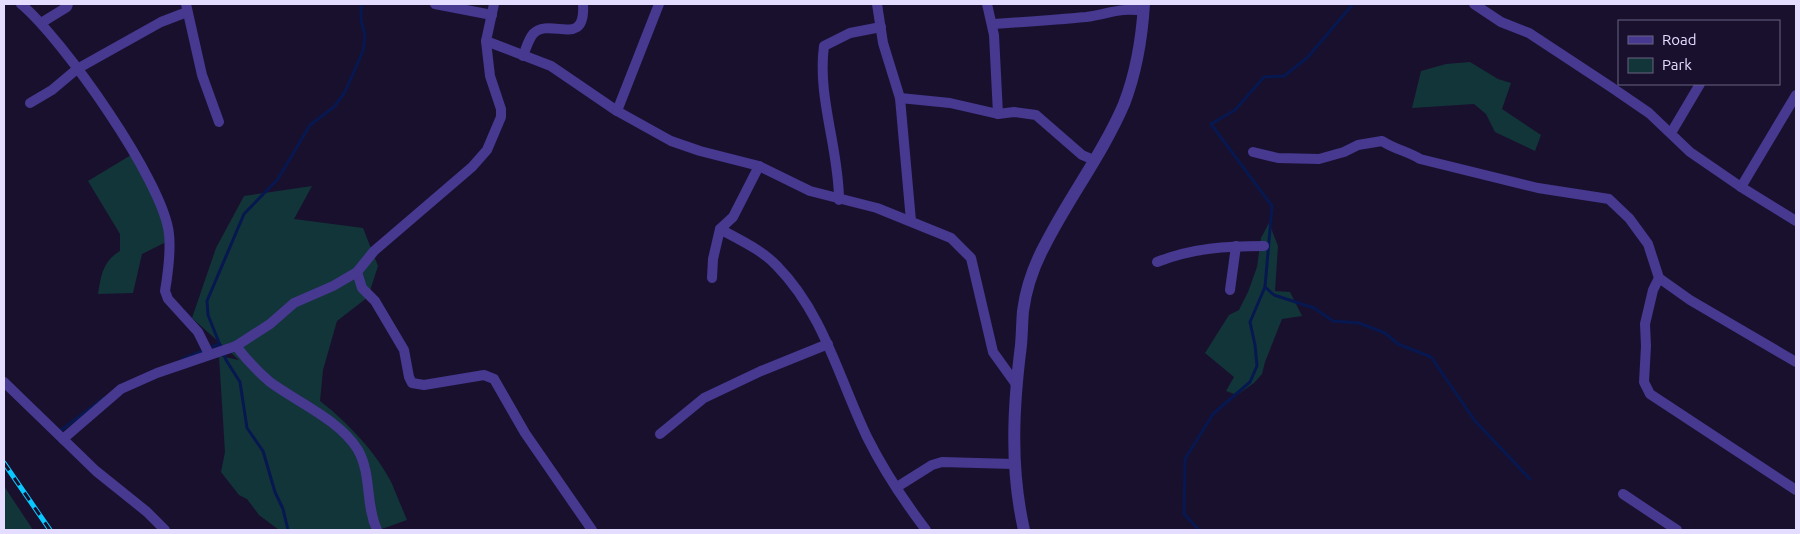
<svg xmlns="http://www.w3.org/2000/svg" width="1800" height="534" font-family="Ubuntu,sans-serif">
<style>
.green{fill:#123539}
.lines{fill:none;stroke-linecap:round;stroke-linejoin:round}
.stream{stroke:#071850;stroke-width:3}
.minor{stroke:#473890;stroke-width:10}
.tertiary{stroke:#473890;stroke-width:12}
.rail-casing{stroke:#09c7ff;stroke-width:5}
.rail{stroke:#19102e;stroke-width:3;stroke-dasharray:9;stroke-linecap:butt}
</style>
<rect width="100%" height="100%" fill="#19102e"/>
<!-- green -->
<g class="green">
<path d="M 1470,62 L 1498,79 L 1511,83 L 1502,109 L 1541,135 L 1535,151 L 1495,132 L 1486,114 L 1474,104 L 1412,108 L 1421,71 L 1446,64 Z"/>
<path d="M 136,152 L 161,200 L 166,242 L 142,254 L 133,293 L 98,294 C 101,275 103,261 120,251 L 120,234 L 88,181 Z"/>
<path d="M 312,186 L 294,219 L 363,228 L 378,266 L 368,297 L 337,321 L 323,370 L 320,401 C 346,421 378,454 392,484 C 397,496 402,508 407,520 L 379,530 L 279,530 L 259,515 L 247,499 L 239,495 L 221,472 L 225,452 L 219,356 L 239,360 L 192,318 L 216,248 L 244,196 Z"/>
<path d="M 1269,223 L 1278,246 L 1275,291 L 1290,292 L 1302,316 L 1282,319 L 1265,362 L 1262,374 L 1254,383 L 1237,395 L 1226,391 L 1234,377 L 1205,353 L 1229,315 L 1239,310 L 1248,292 L 1257,267 L 1261,238 Z"/>
<path d="M 4,486 L 33,530 L 4,530 Z"/>
</g>
<g class="lines">
<!-- stream -->
<g class="stream">
<path d="M 1265,287 L 1274,295 L 1314,308 L 1333,321 L 1359,323 L 1385,333 L 1398,344 L 1431,357 L 1475,421 L 1530,479"/>
<path d="M 183,359 L 219,344"/>
<path d="M 60,431 L 104,398"/>
<path d="M 288,530 L 283,509 L 275,492 L 263,451 L 247,428 L 240,382 L 226,360 L 208,315 L 207,301 L 244,214 L 278,179 L 310,125 L 334,107 L 345,92 L 363,51 L 365,35 L 361,20 L 361,4"/>
<path d="M 1199,530 L 1184,514 L 1185,459 L 1213,414 L 1250,382 L 1257,366 L 1255,345 L 1250,322 L 1265,287 L 1272,206 L 1211,124 L 1235,110 L 1264,77 L 1284,76 L 1307,58 L 1353,4"/>
</g>
<!-- minor -->
<g class="minor">
<path d="M 21,4 C 62,38 164,182 169,234 C 171,253 168,273 165,291 L 168,299 L 198,332 L 209,354"/>
<path d="M 186,4 L 202,75 L 219,122"/>
<path d="M 435,4 L 492,15"/>
<path d="M 494,4 L 486,41 L 551,66 L 617,111 L 671,141 L 700,151 L 759,166 L 810,191 L 877,208 L 951,238 L 971,258 L 993,352 L 1016,384"/>
<path d="M 877,4 L 883,43 L 900,98 L 911,221"/>
<path d="M 987,4 L 994,35 L 998,114"/>
<path d="M 1474,4 L 1501,22 L 1529,33 L 1611,87 L 1649,113 L 1690,152 L 1741,187 L 1796,221"/>
<path d="M 41,23 L 67,7 L 68,4"/>
<path d="M 992,24 C 1023,22 1055,20 1086,17 C 1109,14 1119,7 1144,11"/>
<path d="M 523,56 C 526,49 528,40 533,34 C 550,16 586,50 583,4"/>
<path d="M 900,98 L 950,103 L 998,114 L 1014,112 L 1036,115 L 1082,155 L 1094,160"/>
<path d="M 30,103 L 52,90 L 77,69 L 161,22 L 187,12"/>
<path d="M 617,111 L 659,4"/>
<path d="M 1671,133 L 1700,84"/>
<path d="M 1253,152 L 1278,158 L 1319,159 L 1344,152 L 1358,145 L 1382,141 C 1396,150 1407,151 1420,159 L 1538,188 L 1609,199 L 1629,218 L 1648,244 L 1659,278 L 1690,300 L 1796,362"/>
<path d="M 1741,187 L 1796,95"/>
<path d="M 839,200 C 839,149 817,97 824,46 L 850,33 L 881,27"/>
<path d="M 720,229 C 740,240 762,250 777,266 C 824,314 839,379 867,437 C 883,469 904,501 926,530"/>
<path d="M 1157,262 C 1193,248 1226,246 1264,246"/>
<path d="M 357,272 L 362,288 L 375,301 L 404,350 L 409,377 L 412,383 L 424,385 L 484,375 L 494,379 L 525,433 L 592,530"/>
<path d="M 712,278 L 713,259 L 720,229 L 733,217 L 759,166"/>
<path d="M 1659,278 L 1653,290 L 1645,324 L 1646,346 L 1644,382 L 1650,394 L 1796,490"/>
<path d="M 1230,290 L 1236,246"/>
<path d="M 236,346 C 246,359 257,371 270,382 C 297,402 340,420 358,450 C 372,475 365,504 377,530"/>
<path d="M 4,382 L 96,471 L 147,512 L 165,530"/>
<path d="M 660,434 L 704,398 L 761,371 L 828,344"/>
<path d="M 63,439 L 121,389 L 157,373 L 236,346 L 270,324 L 294,303 L 333,286 L 357,272 L 374,251 L 472,167 L 487,150 L 501,117 L 501,109 L 490,76 L 486,41"/>
<path d="M 897,487 L 932,465 L 942,462 L 1013,464"/>
<path d="M 1623,494 L 1677,530"/>
</g>
<!-- tertiary -->
<path class="tertiary" d="M 1024,530 C 1010,468 1013,408 1021,345 C 1022,334 1022,323 1023,311 C 1026,288 1035,263 1046,243 C 1070,196 1103,153 1124,104 C 1136,73 1142,37 1144,4"/>
<defs>
<path id="rail" d="M 4,463 L 50,530"/>
</defs>
<!-- rail casing -->
<use href="#rail" class="rail-casing"/>
<!-- rail -->
<use href="#rail" class="rail"/>
</g>
<!-- border -->
<rect width="1800" height="534" fill="none" stroke="#e5ddff" stroke-width="10"/>
<!-- legend -->
<rect x="1618" y="20" width="162" height="65" fill="#19102e" stroke="#6b6282"/>
<rect x="1628" y="36" width="25" height="8" fill="#473890" stroke="#6b6282"/>
<text x="1662" y="45" font-size="15" fill="#e5ddff">Road</text>
<rect x="1628" y="58" width="25" height="15" fill="#123539" stroke="#6b6282"/>
<text x="1662" y="70" font-size="15" fill="#e5ddff">Park</text>
</svg>
